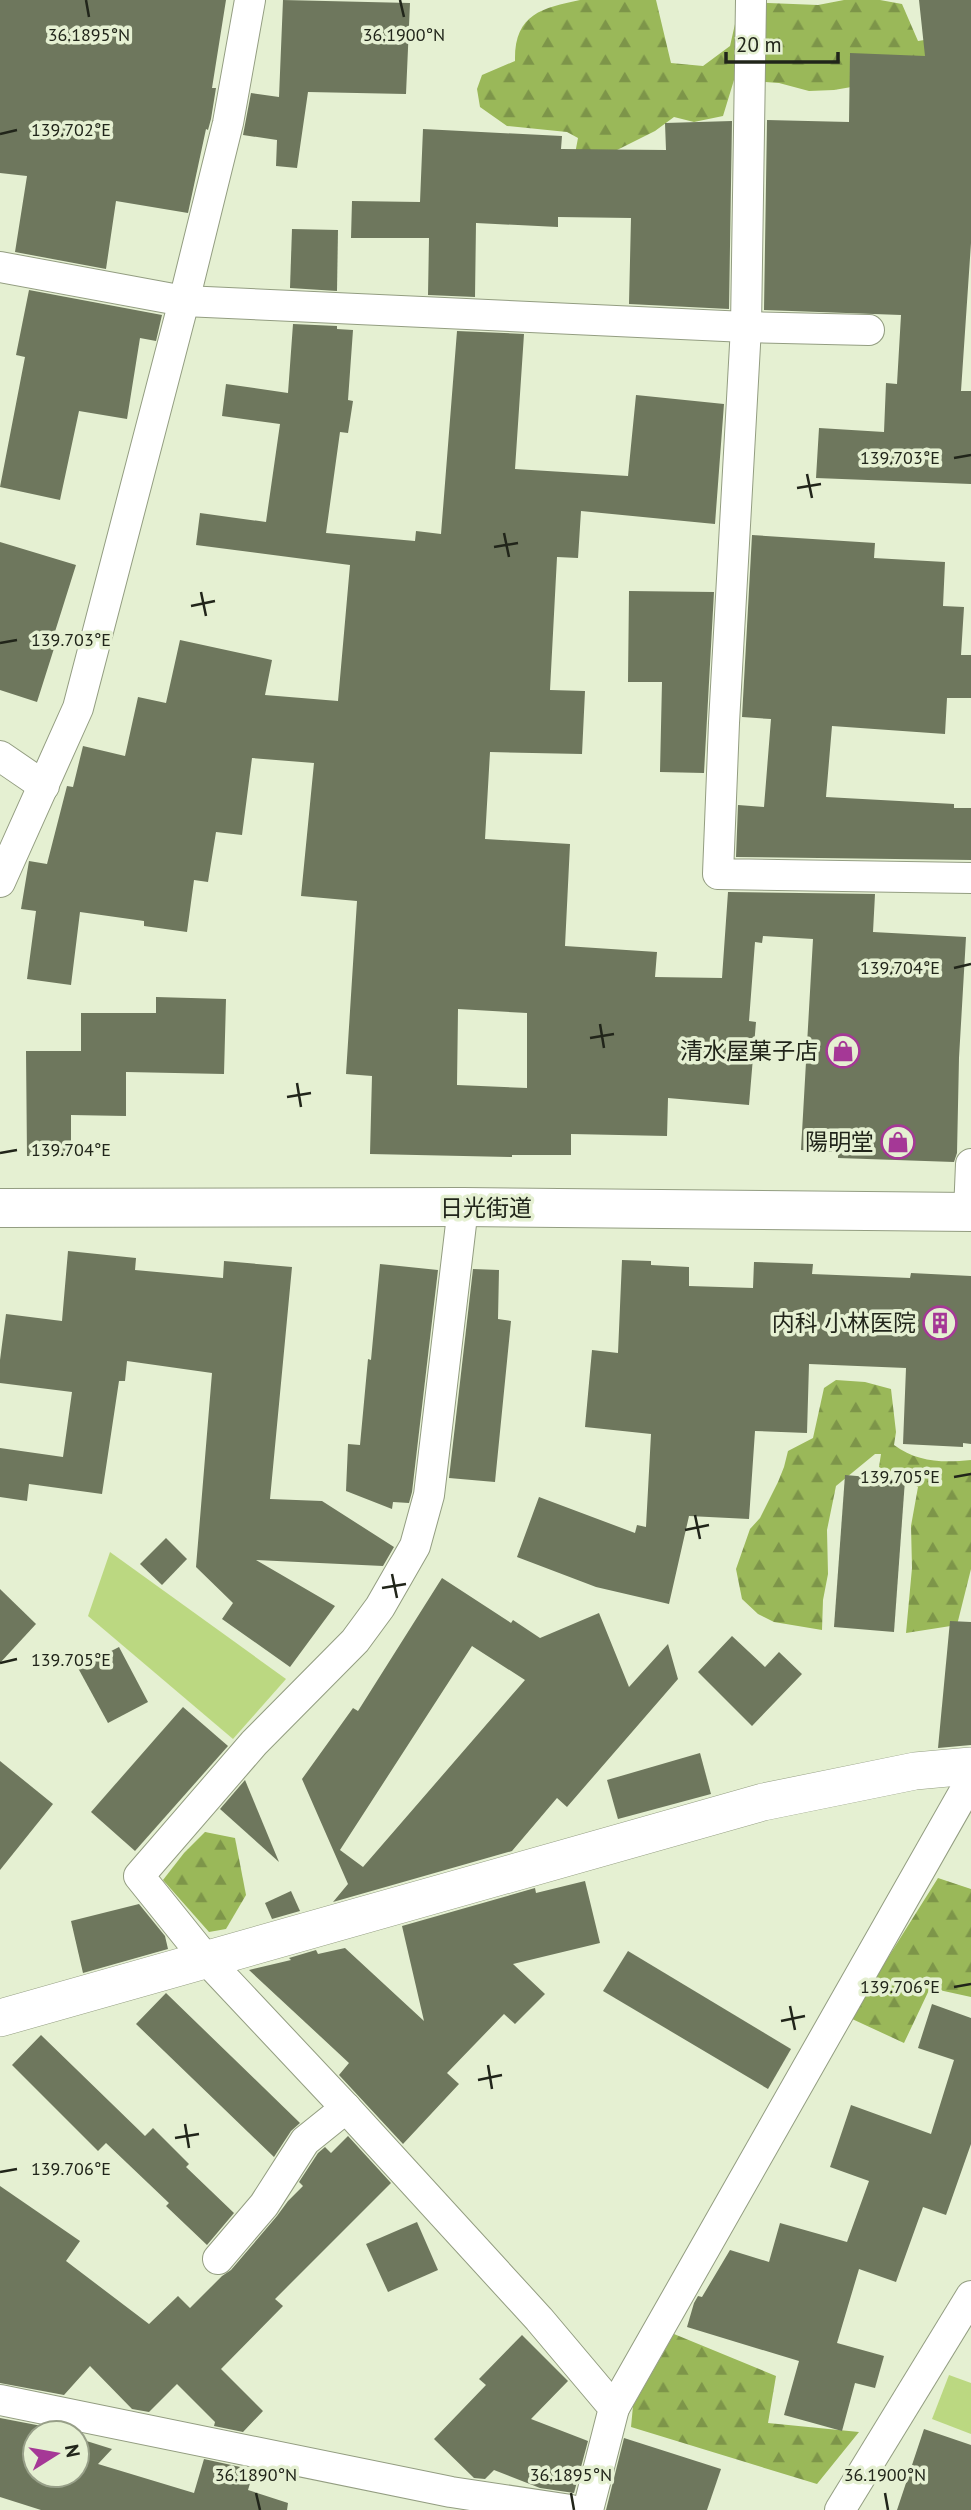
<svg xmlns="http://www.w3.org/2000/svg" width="971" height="2510" font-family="'PT Sans','Noto Sans JP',sans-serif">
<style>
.grass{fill:#bbd881}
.forest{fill:url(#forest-firs)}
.building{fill:#6e775d;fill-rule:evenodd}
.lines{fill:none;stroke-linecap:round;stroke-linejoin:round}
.minor-casing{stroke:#939d81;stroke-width:32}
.tertiary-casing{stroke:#939d81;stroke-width:38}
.secondary-casing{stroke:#939d81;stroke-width:40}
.minor{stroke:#fff;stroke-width:30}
.tertiary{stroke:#fff;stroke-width:37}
.secondary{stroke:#fff;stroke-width:38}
.ticks{fill:none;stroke:#21251a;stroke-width:2.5}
.labels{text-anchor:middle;stroke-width:7;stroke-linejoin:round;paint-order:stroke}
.poi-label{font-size:23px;fill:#21251a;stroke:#e5f0d2;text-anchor:end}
.street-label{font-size:23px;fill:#21251a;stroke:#e5f0d2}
.ticks-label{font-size:18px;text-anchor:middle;fill:#21251a;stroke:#e5f0d2;stroke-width:7;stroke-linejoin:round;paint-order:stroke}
</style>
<defs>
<pattern id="forest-firs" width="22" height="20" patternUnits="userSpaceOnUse" patternTransform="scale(1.75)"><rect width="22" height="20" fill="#9ab859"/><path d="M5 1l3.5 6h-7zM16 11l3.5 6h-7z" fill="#7d9549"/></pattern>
</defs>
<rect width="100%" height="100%" fill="#e5f0d2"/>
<!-- grass -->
<g class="grass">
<path d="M 110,1552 L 286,1679 L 233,1739 L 88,1616 Z"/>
<path d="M 949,2375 L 971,2383 L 971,2434 L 932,2419 Z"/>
</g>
<!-- forest -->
<g class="forest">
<path d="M 580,0 L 656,0 L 671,63 L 703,66 L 730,46 L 740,2 L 818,5 L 844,0 L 880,0 L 902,4 L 918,41 L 943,37 L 971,81 L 863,85 L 834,90 L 809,91 L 779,83 L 734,80 L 723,116 L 694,122 L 674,117 L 655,131 L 611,153 L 567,196 L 578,138 L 567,132 L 507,126 L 480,107 L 477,89 L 482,75 L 515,61 C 514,14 542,8 580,0 Z"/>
<path d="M 836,1380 L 865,1382 L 891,1389 L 896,1432 L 894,1445 C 917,1462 942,1463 971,1460 L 971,1569 L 957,1625 L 906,1633 L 912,1568 L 911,1526 L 918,1487 L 879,1467 L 881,1454 L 875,1454 L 836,1486 L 827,1530 L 828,1574 L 823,1600 L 822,1630 L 774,1622 L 758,1614 L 742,1599 L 736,1569 L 750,1529 L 760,1518 L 778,1482 L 784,1467 L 788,1451 L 813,1438 L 824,1388 Z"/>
<path d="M 205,1832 L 235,1838 L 246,1895 L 226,1929 L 209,1932 L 163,1880 L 184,1853 Z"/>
<path d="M 938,1878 L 971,1889 L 971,1997 L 930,1988 L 904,2043 L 850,2018 Z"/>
<path d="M 674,2334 L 776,2376 L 768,2423 L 859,2432 L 817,2484 L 631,2427 L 633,2406 Z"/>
</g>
<!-- building -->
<g class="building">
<path d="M 0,0 L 226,0 L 212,88 L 216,88 L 211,119 L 208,130 L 206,129 L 188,213 L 116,201 L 106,269 L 15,252 L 27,176 L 0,173 Z"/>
<path d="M 283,0 L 410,3 L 406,94 L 308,92 L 297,168 L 276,166 L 277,140 L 243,135 L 251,93 L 279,97 Z"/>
<path d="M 919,0 L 971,0 L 971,243 L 961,391 L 971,391 L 971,484 L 816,478 L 819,428 L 884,432 L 886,383 L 897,384 L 901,315 L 764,310 L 767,120 L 849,122 L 850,53 L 925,56 Z"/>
<path d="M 732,121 L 729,309 L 629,304 L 631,218 L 558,217 L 558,227 L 476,223 L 475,297 L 428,295 L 429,238 L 351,238 L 352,201 L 420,202 L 423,129 L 562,136 L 561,149 L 666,150 L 665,123 Z"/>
<path d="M 292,229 L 338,230 L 337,291 L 290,288 Z"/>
<path d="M 29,290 L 162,315 L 156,341 L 140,338 L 127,419 L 79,411 L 60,500 L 0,487 L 25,357 L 16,355 Z"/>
<path d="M 293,324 L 337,326 L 337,329 L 353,330 L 348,400 L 353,401 L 348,433 L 340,432 L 326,533 L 415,541 L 416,531 L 441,534 L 457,331 L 524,334 L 515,469 L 628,476 L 636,395 L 724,404 L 715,524 L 581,511 L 578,558 L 557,557 L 550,690 L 585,691 L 582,754 L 490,752 L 485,839 L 570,844 L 565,946 L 657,952 L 655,977 L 722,978 L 728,892 L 875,894 L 873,932 L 966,937 L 959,1058 L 957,1153 L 954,1162 L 838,1158 L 838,1152 L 801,1150 L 813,939 L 763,936 L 762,943 L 755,942 L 749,1021 L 756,1022 L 749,1105 L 668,1098 L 667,1136 L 571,1134 L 571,1155 L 512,1155 L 512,1157 L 370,1154 L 372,1076 L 346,1074 L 357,901 L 301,896 L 314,763 L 252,758 L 242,835 L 216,832 L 208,882 L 194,880 L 187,932 L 144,926 L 144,921 L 80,912 L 71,985 L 27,979 L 36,911 L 21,909 L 29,861 L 47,864 L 67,786 L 73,787 L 83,746 L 125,756 L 138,697 L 166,703 L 180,640 L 272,660 L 265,695 L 338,701 L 350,565 L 196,545 L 200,513 L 266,522 L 280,424 L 222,416 L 226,384 L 288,393 ZM 458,1009 L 527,1013 L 527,1088 L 457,1085 Z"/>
<path d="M 752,535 L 875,543 L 874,558 L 945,562 L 943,606 L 964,607 L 961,655 L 971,655 L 971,698 L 947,698 L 945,734 L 832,726 L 826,797 L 954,804 L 954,808 L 971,808 L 971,860 L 736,857 L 738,805 L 764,807 L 771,719 L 742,717 Z"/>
<path d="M 0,542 L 76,565 L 53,638 L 57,639 L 37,702 L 0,690 Z"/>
<path d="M 629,591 L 714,592 L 704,773 L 660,772 L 662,682 L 628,682 Z"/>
<path d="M 156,997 L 226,999 L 224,1074 L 126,1072 L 126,1116 L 71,1115 L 71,1156 L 27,1156 L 26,1051 L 81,1051 L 81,1013 L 156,1013 Z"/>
<path d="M 68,1251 L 136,1258 L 135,1270 L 223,1278 L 224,1261 L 292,1267 L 270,1499 L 322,1501 L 394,1547 L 383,1566 L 256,1560 L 335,1606 L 290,1667 L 222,1619 L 233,1603 L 196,1567 L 212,1373 L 127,1361 L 125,1381 L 119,1381 L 102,1494 L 29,1484 L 27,1501 L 0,1497 L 0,1448 L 63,1457 L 72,1392 L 0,1383 L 0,1360 L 6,1314 L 62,1321 Z"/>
<path d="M 622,1260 L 651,1261 L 651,1265 L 689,1267 L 689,1286 L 753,1288 L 754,1262 L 813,1264 L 812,1274 L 910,1278 L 911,1273 L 971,1276 L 971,1444 L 963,1443 L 963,1447 L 903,1444 L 906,1368 L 809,1364 L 807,1433 L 755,1431 L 749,1519 L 689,1516 L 669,1604 L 596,1587 L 517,1557 L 539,1497 L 635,1533 L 637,1525 L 646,1527 L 651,1434 L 585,1427 L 592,1350 L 618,1353 Z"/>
<path d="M 380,1264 L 438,1270 L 412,1492 L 409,1503 L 393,1502 L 392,1509 L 346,1491 L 348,1444 L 360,1445 L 368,1359 L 371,1360 Z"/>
<path d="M 473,1269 L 499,1270 L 498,1319 L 511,1321 L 495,1482 L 449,1478 Z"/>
<path d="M 845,1475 L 905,1480 L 894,1632 L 834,1627 Z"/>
<path d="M 166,1538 L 187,1559 L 162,1585 L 140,1564 Z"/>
<path d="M 442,1578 L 511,1623 L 513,1620 L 540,1638 L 599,1613 L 629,1687 L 668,1644 L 678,1679 L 567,1807 L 557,1798 L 512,1851 L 333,1902 L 348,1884 L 302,1779 L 353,1708 L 358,1711 ZM 472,1646 L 525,1680 L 363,1867 L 340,1850 Z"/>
<path d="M 0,1589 L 36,1624 L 0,1663 Z"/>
<path d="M 950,1621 L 971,1622 L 971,1745 L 938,1748 Z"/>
<path d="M 732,1636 L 765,1667 L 779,1652 L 802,1674 L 752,1726 L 698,1672 Z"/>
<path d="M 119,1647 L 148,1702 L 108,1723 L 78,1668 Z"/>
<path d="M 183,1707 L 228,1746 L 135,1851 L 91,1812 Z"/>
<path d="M 700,1753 L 711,1794 L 618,1819 L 607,1780 Z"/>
<path d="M 0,1761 L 53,1804 L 0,1870 Z"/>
<path d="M 245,1780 L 279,1862 L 220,1809 Z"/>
<path d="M 585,1881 L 600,1943 L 513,1964 L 545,1994 L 515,2024 L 504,2014 L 447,2073 L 459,2084 L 403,2144 L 339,2075 L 349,2063 L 249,1970 L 291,1960 L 289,1958 L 316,1950 L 318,1954 L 345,1948 L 424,2021 L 402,1926 L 535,1888 L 536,1893 Z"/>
<path d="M 291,1891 L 300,1911 L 272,1919 L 265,1903 Z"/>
<path d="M 139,1904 L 165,1936 L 168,1949 L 83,1973 L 71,1921 Z"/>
<path d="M 628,1951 L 791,2049 L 768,2089 L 603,1991 Z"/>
<path d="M 166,1993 L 300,2123 L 291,2131 L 274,2157 L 136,2024 Z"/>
<path d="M 932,2004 L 971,2018 L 971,2144 L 946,2215 L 923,2207 L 896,2282 L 859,2269 L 837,2343 L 884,2356 L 875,2388 L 855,2383 L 842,2431 L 784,2415 L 799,2361 L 687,2327 L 694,2303 L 698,2296 L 702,2297 L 730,2250 L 769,2262 L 780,2223 L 847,2242 L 869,2181 L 830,2167 L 851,2105 L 931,2134 L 954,2060 L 918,2048 Z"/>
<path d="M 41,2035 L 145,2136 L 153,2128 L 189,2164 L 186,2167 L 234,2213 L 207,2245 L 166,2206 L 169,2203 L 106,2143 L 98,2151 L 12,2065 Z"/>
<path d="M 348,2136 L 391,2183 L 275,2299 L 283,2306 L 221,2369 L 263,2411 L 243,2432 L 214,2426 L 215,2422 L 177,2384 L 149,2412 L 132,2409 L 90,2366 L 64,2395 L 0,2383 L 0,2186 L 80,2241 L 66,2261 L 149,2324 L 178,2296 L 190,2308 L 222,2276 L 231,2270 L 277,2216 L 288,2201 L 303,2186 L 299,2182 L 318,2153 L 325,2147 L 331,2153 Z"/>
<path d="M 417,2222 L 438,2270 L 388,2292 L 366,2244 Z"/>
<path d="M 522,2335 L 568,2381 L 531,2419 L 588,2441 L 574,2493 L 540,2488 L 494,2470 L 485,2479 L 474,2478 L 434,2439 L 486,2385 L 479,2379 Z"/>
<path d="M 0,2418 L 47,2427 L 61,2433 L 35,2433 L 35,2475 L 77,2475 L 77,2438 L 112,2449 L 98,2464 L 194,2493 L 204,2459 L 254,2470 L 248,2490 L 288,2503 L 287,2510 L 41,2510 L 0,2497 Z"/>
<path d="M 924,2429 L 971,2445 L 971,2510 L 897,2510 Z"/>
<path d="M 624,2438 L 721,2469 L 707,2510 L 606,2510 Z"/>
</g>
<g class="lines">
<defs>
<g id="minor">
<path d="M 751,0 L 746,327 L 724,723 L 718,874 L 971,878"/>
<path d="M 0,267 L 184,301 L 746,327 L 869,330"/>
<path d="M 0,756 L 44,786"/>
<path d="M 0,882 L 78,708 L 184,301 L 228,123 L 250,0"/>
<path d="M 463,1207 L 429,1495 L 415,1546 L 380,1607 L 355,1641 L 254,1743 L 139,1876 L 205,1958 L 346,2108 L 539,2319 L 614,2408 L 588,2510"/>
<path d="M 969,1212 L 971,1164"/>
<path d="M 218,2259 L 264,2205 L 305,2141 L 346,2108"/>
<path d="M 0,2400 L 451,2492 L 571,2510"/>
<path d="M 614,2408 L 971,1780"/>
<path d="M 840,2510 L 971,2296"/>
</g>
<path id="tertiary" d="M 0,2018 L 763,1802 L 915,1771 L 971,1766"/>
<path id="secondary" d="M 0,1208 L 463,1207 L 971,1212"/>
</defs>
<!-- minor casing -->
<use href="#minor" class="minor-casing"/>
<!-- tertiary casing -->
<use href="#tertiary" class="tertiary-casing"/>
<!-- secondary casing -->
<use href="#secondary" class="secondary-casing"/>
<!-- minor -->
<use href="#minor" class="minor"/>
<!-- tertiary -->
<use href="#tertiary" class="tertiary"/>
<!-- secondary -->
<use href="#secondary" class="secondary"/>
</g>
<!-- ticks -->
<path class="ticks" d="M 86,0 L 89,17M 400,0 L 404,17M 0,134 L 17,130M 954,458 L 971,455M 807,474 L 812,498M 797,488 L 821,484M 504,533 L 509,557M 494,547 L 518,543M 201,592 L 206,616M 191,606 L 215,601M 0,643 L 17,640M 954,968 L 971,964M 600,1024 L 604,1048M 590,1038 L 614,1034M 297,1083 L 301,1107M 287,1097 L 311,1093M 0,1153 L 17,1150M 954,1477 L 971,1474M 695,1515 L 700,1539M 685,1530 L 709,1525M 392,1574 L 397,1598M 382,1588 L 406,1584M 0,1663 L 17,1659M 954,1987 L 971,1984M 790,2006 L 795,2030M 781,2021 L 805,2016M 488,2065 L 492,2089M 478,2080 L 502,2075M 185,2124 L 189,2148M 175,2138 L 199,2134M 0,2172 L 17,2169M 256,2493 L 260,2510M 571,2493 L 574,2510M 885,2493 L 888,2510"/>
<!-- icons -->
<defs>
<symbol id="shop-ring" viewBox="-11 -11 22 22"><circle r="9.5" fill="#e5f0d2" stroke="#a53896" stroke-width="1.5"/><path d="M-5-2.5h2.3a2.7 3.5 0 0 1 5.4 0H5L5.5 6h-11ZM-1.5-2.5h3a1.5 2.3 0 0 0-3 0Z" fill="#a53896"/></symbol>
<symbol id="building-ring" viewBox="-11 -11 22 22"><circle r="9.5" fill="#e5f0d2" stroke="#a53896" stroke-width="1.5"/><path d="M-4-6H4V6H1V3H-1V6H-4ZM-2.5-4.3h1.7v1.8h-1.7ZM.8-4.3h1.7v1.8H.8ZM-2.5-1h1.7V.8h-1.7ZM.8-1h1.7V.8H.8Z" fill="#a53896"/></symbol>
</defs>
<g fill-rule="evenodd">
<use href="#shop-ring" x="824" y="1032" width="38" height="38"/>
<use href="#shop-ring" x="879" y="1123" width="38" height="38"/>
<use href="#building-ring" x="921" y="1304" width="38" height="38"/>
</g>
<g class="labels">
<!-- poi labels -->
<g class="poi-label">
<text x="818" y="1059">清水屋菓子店</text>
<text x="874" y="1150">陽明堂</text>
<text x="916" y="1331">内科 小林医院</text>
</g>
<!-- street labels -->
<g class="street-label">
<text x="486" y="1216">日光街道</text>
</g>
</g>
<g class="ticks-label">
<text x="89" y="41">36.1895°N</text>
<text x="404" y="41">36.1900°N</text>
<text x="71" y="136">139.702°E</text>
<text x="900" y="464">139.703°E</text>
<text x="71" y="646">139.703°E</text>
<text x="900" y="974">139.704°E</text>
<text x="71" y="1156">139.704°E</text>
<text x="900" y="1483">139.705°E</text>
<text x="71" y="1666">139.705°E</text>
<text x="900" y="1993">139.706°E</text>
<text x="71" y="2175">139.706°E</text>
<text x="256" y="2481">36.1890°N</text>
<text x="571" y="2481">36.1895°N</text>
<text x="885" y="2481">36.1900°N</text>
</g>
<!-- north arrow -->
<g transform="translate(56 2454) rotate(79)"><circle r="33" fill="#e5f0d2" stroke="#979f88" stroke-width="2"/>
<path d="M0-5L12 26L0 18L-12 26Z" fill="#a53896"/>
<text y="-10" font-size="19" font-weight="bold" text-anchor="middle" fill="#21251a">N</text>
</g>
<!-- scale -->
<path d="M726 52v10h112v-10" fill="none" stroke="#21251a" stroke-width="3.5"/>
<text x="736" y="52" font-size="21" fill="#21251a" stroke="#e5f0d2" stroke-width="5" paint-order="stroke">20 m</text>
</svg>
